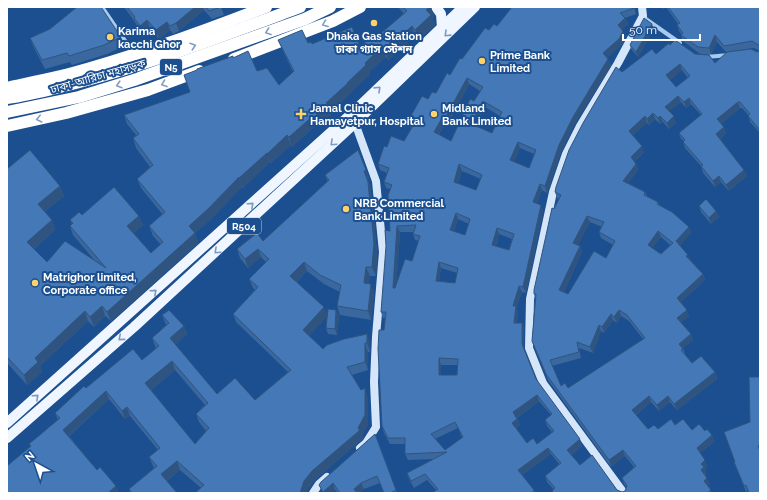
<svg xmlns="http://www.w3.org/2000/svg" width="767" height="500" font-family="Raleway,'Noto Sans Bengali',sans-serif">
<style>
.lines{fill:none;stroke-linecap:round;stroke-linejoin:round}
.street{stroke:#a9c9ee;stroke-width:4}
.secondary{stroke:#d6e6fa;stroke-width:8}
.primary{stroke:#f0f6ff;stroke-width:10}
.highway{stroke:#fff;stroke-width:12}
.wall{fill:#3a679d;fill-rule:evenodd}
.shaded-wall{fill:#305480}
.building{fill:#4478b7;stroke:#305480;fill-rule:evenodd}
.oneway{stroke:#829ec1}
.oneway2{stroke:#7b9ac1}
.poi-dot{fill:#ffd166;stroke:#1b4f8f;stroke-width:1.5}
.labels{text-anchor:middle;stroke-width:4;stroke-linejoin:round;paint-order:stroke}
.shield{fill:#1b4f8f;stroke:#bbcadd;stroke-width:1}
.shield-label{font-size:10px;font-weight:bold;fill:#fff}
.poi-label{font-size:11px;font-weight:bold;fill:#fff;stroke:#1b4f8f;text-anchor:start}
.street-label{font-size:11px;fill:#fff;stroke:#1b4f8f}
</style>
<rect width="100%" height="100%" fill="#1b4f8f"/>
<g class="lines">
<!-- street -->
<g class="street">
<path d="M 102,7 L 134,54"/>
<path d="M 643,17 L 680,43"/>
<path d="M 706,57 L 729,55"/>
</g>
<!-- secondary -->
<g class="secondary">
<path d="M 352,119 L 355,123 L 376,181 L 383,252 L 376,337 L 374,382 L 376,427 L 366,443 L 360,448"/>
<path d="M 313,493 L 319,484 L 327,477"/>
<path d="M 624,493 L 543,383 L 529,348 L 530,299 L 553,192 L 566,154 L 580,126 L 618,63 L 643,16 L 642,7"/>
</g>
<!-- primary -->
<g class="primary">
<path d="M 436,7 L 441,14 L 442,28"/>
<path d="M 7,423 L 349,116 L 463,7"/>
<path d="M 7,438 L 134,327 L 355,123 L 475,7"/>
</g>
<!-- highway -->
<g class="highway">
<path d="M 234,59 L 333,21 L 360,7"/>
<path d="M 7,88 C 28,83 49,79 69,74 C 136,56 202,32 266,7"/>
<path d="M 7,98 C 29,95 51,89 72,84 C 150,64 225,35 300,7"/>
<path d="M 7,112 L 79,97 L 134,80 L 305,19 L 330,7"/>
<path d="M 7,126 L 66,113 L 148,90 L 199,71"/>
</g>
</g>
<!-- wall -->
<g class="wall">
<path d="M 124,7 L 221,7 L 224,15 L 212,19 L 204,10 L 179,31 L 173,34 L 170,30 L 159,39 L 150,28 L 143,34 L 137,26 L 135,22 Z"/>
<path d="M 398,7 L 431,7 L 434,16 L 432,18 L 435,25 L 419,40 L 415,36 L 388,60 L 386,57 L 369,72 L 370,74 L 351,92 L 351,93 L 330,112 L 331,115 L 318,127 L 316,125 L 292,147 L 291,145 L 271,163 L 270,162 L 243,188 L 242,187 L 211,219 L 195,233 L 198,243 L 111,321 L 105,316 L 94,327 L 88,321 L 40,366 L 42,372 L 27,385 L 7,363 L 7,169 L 60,186 L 64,196 L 44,212 L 52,220 L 55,230 L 34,249 L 47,262 L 95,261 L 73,235 L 70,226 L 72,224 L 70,220 L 82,215 L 139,216 L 143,225 L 134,233 L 151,253 L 161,245 L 153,236 L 149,226 L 163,215 L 141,188 L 137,179 L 150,167 L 136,148 L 133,138 L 136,135 L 127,124 L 124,115 L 190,92 L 233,58 L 257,71 L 279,85 L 293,72 L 282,49 L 278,40 L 312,44 L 360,47 L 373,40 L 404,14 Z"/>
<path d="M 512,7 L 634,7 L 636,14 L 625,18 L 628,24 L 622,29 L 625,37 L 621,45 L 607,58 L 611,65 L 575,123 L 561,152 L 547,193 L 542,190 L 537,203 L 543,211 L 526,293 L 522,292 L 516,308 L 518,312 L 517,323 L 522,323 L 524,329 L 524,349 L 536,379 L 582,446 L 571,455 L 580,465 L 617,490 L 622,492 L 625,491 L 627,488 L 624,484 L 622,478 L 634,467 L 625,456 L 611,467 L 548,380 L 532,341 L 535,297 L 534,294 L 554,209 L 559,199 L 557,198 L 555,192 L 622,72 L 656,54 L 670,45 L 695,54 L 715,63 L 757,52 L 760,51 L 754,48 L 726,52 L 717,42 L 711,54 L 700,54 L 683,41 L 681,35 L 682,35 L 679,31 L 677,25 L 678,24 L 666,7 L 663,9 L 662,7 L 760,7 L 760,133 L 750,122 L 748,115 L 742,108 L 740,108 L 721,124 L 724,127 L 726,133 L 720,139 L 747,176 L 729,191 L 721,182 L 715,187 L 703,173 L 701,166 L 685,148 L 683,142 L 684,141 L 681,139 L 679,133 L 701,115 L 691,104 L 686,108 L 681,102 L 669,111 L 676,123 L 669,129 L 663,122 L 660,124 L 655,119 L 649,125 L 647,123 L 633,135 L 644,152 L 634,162 L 636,164 L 638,170 L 628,183 L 645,192 L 647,196 L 658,202 L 660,206 L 689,227 L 691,233 L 680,245 L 691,261 L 703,274 L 705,280 L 681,302 L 689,316 L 681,322 L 691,334 L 693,340 L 683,348 L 685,354 L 692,363 L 715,372 L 717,379 L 677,410 L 670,402 L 659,411 L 651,402 L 636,415 L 648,429 L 658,429 L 675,425 L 692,430 L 705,431 L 712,435 L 714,442 L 700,453 L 707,466 L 705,468 L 706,473 L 705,475 L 710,484 L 707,486 L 712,493 L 553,493 L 552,491 L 554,490 L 547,482 L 545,476 L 559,464 L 551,454 L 522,475 L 534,490 L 535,493 L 432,493 L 436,490 L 427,480 L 414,488 L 409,479 L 407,473 L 434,459 L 408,460 L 405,454 L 405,444 L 390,444 L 384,433 L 382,426 L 384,330 L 385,318 L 383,318 L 381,312 L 390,231 L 390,189 L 386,188 L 384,182 L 387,173 L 380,170 L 378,164 L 387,147 L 404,141 L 412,128 L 410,127 L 408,121 L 428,99 L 436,93 L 450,75 L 462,59 L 489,30 L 497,26 ZM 682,70 L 688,78 L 676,87 L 670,80 ZM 469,84 L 480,91 L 451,141 L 439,135 L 444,124 L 447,126 ZM 485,107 L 500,116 L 492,133 L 476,126 ZM 520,148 L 534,154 L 529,168 L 514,162 ZM 462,171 L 481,179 L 476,190 L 458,183 ZM 458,219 L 469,224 L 465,235 L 454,231 ZM 590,222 L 602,227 L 599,232 L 601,238 L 613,245 L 606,258 L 568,294 L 564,292 L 582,252 L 580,246 L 578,245 ZM 400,232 L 414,232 L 413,234 L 415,240 L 419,241 L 412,261 L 396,286 ZM 499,234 L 512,239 L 509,250 L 496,246 ZM 661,237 L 670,245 L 661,254 L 652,248 ZM 441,268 L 457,273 L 455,283 L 439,281 ZM 621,316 L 629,321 L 643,339 L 568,388 L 561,386 L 552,366 L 581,358 L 579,348 L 593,353 L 601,331 L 604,333 L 613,320 L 617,323 ZM 441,365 L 458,365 L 457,375 L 441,375 ZM 539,401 L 551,415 L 545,420 L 547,426 L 552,432 L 537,444 L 527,443 L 516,428 L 520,425 L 517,418 ZM 458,428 L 462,438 L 445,450 L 435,439 Z"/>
<path d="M 654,29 L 638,57 L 631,49 L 630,45 Z"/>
<path d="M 121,37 L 124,46 L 107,54 L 72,65 L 70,62 L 45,69 L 33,46 L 30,38 Z"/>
<path d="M 366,170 L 369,178 L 368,180 L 371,190 L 377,252 L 376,276 L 370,276 L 368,284 L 374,293 L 371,320 L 340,315 L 337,306 L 340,292 L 324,284 L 307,271 L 297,282 L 327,315 L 336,310 L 339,316 L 337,335 L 328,334 L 326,328 L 327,316 L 309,336 L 323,349 L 370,342 L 370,352 L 368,352 L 368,370 L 352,375 L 361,390 L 368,397 L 368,424 L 362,435 L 363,438 L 362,439 L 315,480 L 307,490 L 306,493 L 195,493 L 201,488 L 180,470 L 167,481 L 177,493 L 130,493 L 129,489 L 154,468 L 153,466 L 149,457 L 158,450 L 130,416 L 125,419 L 109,399 L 69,436 L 97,470 L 116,486 L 30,446 L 29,444 L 58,420 L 55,413 L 86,388 L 142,360 L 156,348 L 155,346 L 152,338 L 166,325 L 162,315 L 184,326 L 187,334 L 175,345 L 217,394 L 255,400 L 288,372 L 236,322 L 233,314 L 255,290 L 253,288 L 249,279 L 266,262 L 261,257 L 248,268 L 240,258 L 237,249 L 263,241 L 328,182 L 325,175 ZM 175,370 L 205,405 L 196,414 L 199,422 L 206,431 L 195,444 L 151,390 Z"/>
<path d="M 699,206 L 716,211 L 719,217 L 711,224 L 701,212 Z"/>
<path d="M 760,377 L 760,493 L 749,493 L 748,491 L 746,492 L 734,462 L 735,462 L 750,422 Z"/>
<path d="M 375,434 L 397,493 L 384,493 L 380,483 L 364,489 L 359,493 L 338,493 L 335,490 L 331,493 L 323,493 L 319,485 Z"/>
</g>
<!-- shaded-wall -->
<g class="shaded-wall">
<path d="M 195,7 L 203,7 L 204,10 L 179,31 L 176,23 Z"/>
<path d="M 429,7 L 431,7 L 434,16 L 432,18 L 435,25 L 419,40 L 415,30 L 426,10 Z"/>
<path d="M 625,18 L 628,24 L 620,31 L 618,25 Z"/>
<path d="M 147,20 L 150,28 L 143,34 L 140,26 Z"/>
<path d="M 167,22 L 170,30 L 159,39 L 156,30 Z"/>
<path d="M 652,24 L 654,29 L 638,57 L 636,52 Z"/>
<path d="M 412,26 L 415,36 L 388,60 L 385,50 Z"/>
<path d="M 623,31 L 625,37 L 621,45 L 605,60 L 603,53 Z"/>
<path d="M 715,35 L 717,42 L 711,54 L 709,48 Z"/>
<path d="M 382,47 L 386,57 L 369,72 L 370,74 L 351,92 L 351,93 L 330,112 L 331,115 L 318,127 L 314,117 L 326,103 L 347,83 L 365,63 Z"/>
<path d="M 608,59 L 611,65 L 575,123 L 561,152 L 547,193 L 545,186 L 559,145 L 573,117 Z"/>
<path d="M 680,64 L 682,70 L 669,82 L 666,75 Z"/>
<path d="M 467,78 L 469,84 L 447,126 L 444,120 Z"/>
<path d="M 678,96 L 681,102 L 667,113 L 665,107 Z"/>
<path d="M 689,98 L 691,104 L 686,108 L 684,102 Z"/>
<path d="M 483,101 L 485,107 L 473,130 L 471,124 Z"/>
<path d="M 738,102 L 740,108 L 720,125 L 717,119 Z"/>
<path d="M 653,113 L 655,119 L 649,125 L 647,119 Z"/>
<path d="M 313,116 L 316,125 L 292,147 L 289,137 Z"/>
<path d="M 645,116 L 647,123 L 631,137 L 629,131 Z"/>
<path d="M 660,116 L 663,122 L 660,124 L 658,118 Z"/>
<path d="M 674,116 L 676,123 L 669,129 L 667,123 Z"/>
<path d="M 442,118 L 444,124 L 437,138 L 434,132 Z"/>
<path d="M 724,127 L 726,133 L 718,140 L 716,134 Z"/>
<path d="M 287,135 L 291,145 L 271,163 L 267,154 Z"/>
<path d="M 518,142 L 520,148 L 512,166 L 510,160 Z"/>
<path d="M 642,146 L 644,152 L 633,163 L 631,157 Z"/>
<path d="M 267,153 L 270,162 L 243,188 L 239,178 Z"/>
<path d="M 459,164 L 462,171 L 456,188 L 454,182 Z"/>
<path d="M 636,164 L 638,170 L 625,187 L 623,181 Z"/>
<path d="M 366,170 L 369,178 L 368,180 L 364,171 Z"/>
<path d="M 744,170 L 747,176 L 729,191 L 726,185 Z"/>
<path d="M 719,176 L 721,182 L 715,187 L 713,181 Z"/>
<path d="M 239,177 L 242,187 L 211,219 L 195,233 L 198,243 L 111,321 L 107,312 L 189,226 Z"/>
<path d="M 368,182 L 371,190 L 377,252 L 376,276 L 372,267 Z"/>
<path d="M 540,184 L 542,190 L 535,208 L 533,202 Z"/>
<path d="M 60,186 L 64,196 L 41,214 L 38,204 Z"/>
<path d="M 541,205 L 543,211 L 526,293 L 523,287 Z"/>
<path d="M 716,211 L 719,217 L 711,224 L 709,218 Z"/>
<path d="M 456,213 L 458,219 L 452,236 L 450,230 Z"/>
<path d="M 139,216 L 143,225 L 131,236 L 127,226 Z"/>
<path d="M 587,216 L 590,222 L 576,249 L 573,243 Z"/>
<path d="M 52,220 L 55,230 L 30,252 L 27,242 Z"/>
<path d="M 397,226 L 400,232 L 396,294 L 393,288 Z"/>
<path d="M 689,227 L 691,233 L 679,247 L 676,241 Z"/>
<path d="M 497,228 L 499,234 L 494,251 L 492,245 Z"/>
<path d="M 658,231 L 661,237 L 650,251 L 648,245 Z"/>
<path d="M 580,246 L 582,252 L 562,296 L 559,290 Z"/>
<path d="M 258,249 L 261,257 L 248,268 L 245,259 Z"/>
<path d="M 688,255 L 691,261 L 686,256 Z"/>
<path d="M 304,262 L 307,271 L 294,285 L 290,276 Z"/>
<path d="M 439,262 L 441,268 L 438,287 L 436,281 Z"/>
<path d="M 366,267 L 370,276 L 367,292 L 364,283 Z"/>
<path d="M 703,274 L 705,280 L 679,304 L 677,298 Z"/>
<path d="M 371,284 L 374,293 L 371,320 L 368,311 Z"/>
<path d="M 519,286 L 522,292 L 516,308 L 518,312 L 516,329 L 514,323 L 513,306 Z"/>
<path d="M 102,306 L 105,316 L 94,327 L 90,317 Z"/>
<path d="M 324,307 L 328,316 L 306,339 L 303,330 Z"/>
<path d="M 336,310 L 339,316 L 337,335 L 335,329 Z"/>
<path d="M 619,310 L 621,316 L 617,323 L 614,317 Z"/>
<path d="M 687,310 L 689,316 L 680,324 L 677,318 Z"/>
<path d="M 85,311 L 88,321 L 40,366 L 42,372 L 27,385 L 24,375 L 35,358 Z"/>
<path d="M 611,314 L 613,320 L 604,333 L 602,327 Z"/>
<path d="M 522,323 L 524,329 L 524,350 L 522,344 Z"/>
<path d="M 599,325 L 601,331 L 593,353 L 590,347 Z"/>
<path d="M 184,326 L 187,334 L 173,347 L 170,338 Z"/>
<path d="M 367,334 L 370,342 L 370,352 L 367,343 Z"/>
<path d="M 691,334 L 693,340 L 681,350 L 679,344 Z"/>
<path d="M 365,343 L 368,352 L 368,370 L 365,362 Z"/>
<path d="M 439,358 L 441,365 L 441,381 L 439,375 Z"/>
<path d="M 172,361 L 175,370 L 148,392 L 145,383 Z"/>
<path d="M 715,372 L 717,379 L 677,410 L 674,404 Z"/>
<path d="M 365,388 L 368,397 L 368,424 L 362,435 L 363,438 L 315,480 L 307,490 L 306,493 L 300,493 L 304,481 L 312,471 L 358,428 Z"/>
<path d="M 106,391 L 109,399 L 66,438 L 63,430 Z"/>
<path d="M 537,395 L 539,401 L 515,419 L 513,412 Z"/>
<path d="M 649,396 L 651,402 L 634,416 L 632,410 Z"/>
<path d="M 668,396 L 670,402 L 659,411 L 657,405 Z"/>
<path d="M 127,407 L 130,416 L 125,419 L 122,411 Z"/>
<path d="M 517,419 L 520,425 L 514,429 L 512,423 Z"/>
<path d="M 712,435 L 714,442 L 699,454 L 697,448 Z"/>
<path d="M 580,439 L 582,446 L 569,456 L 567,450 Z"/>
<path d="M 548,448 L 551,454 L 520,476 L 518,470 Z"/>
<path d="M 623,450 L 625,456 L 611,467 L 609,460 Z"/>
<path d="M 705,460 L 707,466 L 705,468 L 706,473 L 703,476 L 701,470 L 701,464 Z"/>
<path d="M 177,461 L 180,470 L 164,483 L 161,474 Z"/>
<path d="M 707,478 L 710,484 L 706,487 L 704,481 Z"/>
<path d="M 333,483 L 335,490 L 331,493 L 324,493 L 323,492 Z"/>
<path d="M 361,483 L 364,489 L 359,493 L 356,493 L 354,489 Z"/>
<path d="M 116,486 L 119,493 L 108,493 Z"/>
</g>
<!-- building -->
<g class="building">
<path d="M 77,7 L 101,7 L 121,37 L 104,45 L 69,56 L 67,53 L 42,60 L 30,38 L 50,29 Z"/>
<path d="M 127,7 L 195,7 L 176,23 L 170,26 L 167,22 L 156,30 L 147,20 L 140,26 L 134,18 L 135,17 Z"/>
<path d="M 206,7 L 221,7 L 209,11 Z"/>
<path d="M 403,7 L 430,7 L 426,10 L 431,15 L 415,30 L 412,26 L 385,50 L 382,47 L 365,63 L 366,65 L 347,83 L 348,83 L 326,103 L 328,105 L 314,117 L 313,116 L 289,137 L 287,135 L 267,154 L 267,153 L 239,178 L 239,177 L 208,209 L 189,226 L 195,233 L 107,312 L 102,306 L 90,317 L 85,311 L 35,358 L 38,362 L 24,375 L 7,357 L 7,169 L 30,150 L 60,186 L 38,204 L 52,220 L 27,242 L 47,262 L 65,241 L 106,268 L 70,226 L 73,223 L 70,220 L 79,212 L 82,215 L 114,187 L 139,216 L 127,226 L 151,253 L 163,242 L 149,226 L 165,212 L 137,179 L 153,165 L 133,138 L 139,134 L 124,115 L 190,92 L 184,75 L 197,70 L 197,69 L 233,56 L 233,58 L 248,51 L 257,71 L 267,68 L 279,85 L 294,71 L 278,40 L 302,30 L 308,43 L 311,42 L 312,44 L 352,27 L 360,47 L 371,37 L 373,40 L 407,11 Z"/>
<path d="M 512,7 L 633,7 L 634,8 L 620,13 L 625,18 L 618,25 L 623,31 L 619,39 L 603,53 L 608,59 L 573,117 L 559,145 L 545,186 L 540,184 L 533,202 L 541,205 L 523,287 L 519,286 L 513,306 L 516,306 L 514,323 L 522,323 L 522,344 L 536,379 L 580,439 L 567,450 L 580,465 L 592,455 L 617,490 L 622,492 L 625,491 L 627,486 L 622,478 L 636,466 L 623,450 L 609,460 L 546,374 L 532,341 L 536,294 L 534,294 L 534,290 L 552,208 L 554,209 L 561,195 L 555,192 L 556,187 L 569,150 L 583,123 L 616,67 L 622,72 L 652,49 L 656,54 L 669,43 L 670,45 L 675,40 L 695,54 L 709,55 L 715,63 L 727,52 L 751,49 L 757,52 L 760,51 L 760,128 L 759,129 L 748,116 L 750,114 L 740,102 L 738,102 L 717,119 L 724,127 L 716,134 L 744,170 L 726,185 L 719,176 L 713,181 L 701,166 L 703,165 L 683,142 L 685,140 L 679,133 L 702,114 L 689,98 L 684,102 L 678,96 L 665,107 L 674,116 L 667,123 L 660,116 L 658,118 L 653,113 L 647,119 L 645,116 L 629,131 L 642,146 L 631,157 L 636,164 L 623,181 L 645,192 L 644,195 L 658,202 L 657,204 L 672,212 L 689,227 L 676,241 L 688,255 L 686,256 L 703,274 L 677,298 L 687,310 L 677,318 L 691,334 L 679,344 L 683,349 L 681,350 L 692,363 L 701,356 L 715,372 L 674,404 L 668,396 L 657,405 L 649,396 L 632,410 L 648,429 L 654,425 L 658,429 L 671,419 L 675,425 L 683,419 L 692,430 L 699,424 L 705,431 L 707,429 L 712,435 L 697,448 L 705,460 L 701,464 L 704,467 L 701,470 L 707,478 L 704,481 L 711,490 L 707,493 L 554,493 L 552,491 L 555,488 L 545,476 L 561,463 L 548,448 L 518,470 L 534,490 L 531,493 L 432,493 L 438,489 L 425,474 L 411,481 L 407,473 L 447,452 L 405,454 L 405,438 L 388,438 L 382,426 L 378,349 L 379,330 L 384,330 L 386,312 L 381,312 L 386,246 L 385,230 L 390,231 L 388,195 L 392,185 L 384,182 L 389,168 L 378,164 L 384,146 L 387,147 L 391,136 L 404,141 L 414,124 L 408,121 L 422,96 L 428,99 L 432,92 L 436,93 L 447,73 L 450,75 L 460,58 L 462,59 L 485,28 L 489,30 L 494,24 L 497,26 ZM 680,64 L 690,76 L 676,87 L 666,75 ZM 467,78 L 483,87 L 474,101 L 470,99 L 451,141 L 434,132 L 442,118 L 444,120 ZM 483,101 L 502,112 L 492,133 L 471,124 ZM 518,142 L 536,150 L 529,168 L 510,160 ZM 459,164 L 482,175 L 476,190 L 454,182 ZM 456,213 L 470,219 L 465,235 L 450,230 ZM 587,216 L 604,222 L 599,232 L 615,241 L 606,258 L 594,251 L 568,294 L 559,290 L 580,246 L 573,243 ZM 416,225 L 413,234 L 420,236 L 412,261 L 405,259 L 395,288 L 393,288 L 397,226 ZM 497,228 L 514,234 L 509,250 L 492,245 ZM 658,231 L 673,243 L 661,254 L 648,245 ZM 439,262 L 458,268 L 455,283 L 436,281 ZM 619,310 L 627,315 L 645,338 L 568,388 L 565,383 L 561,386 L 550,360 L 579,352 L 577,342 L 590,347 L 599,325 L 602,327 L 611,314 L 614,317 ZM 439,358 L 458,359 L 457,375 L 439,375 ZM 537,395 L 552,414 L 545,420 L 554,431 L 537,444 L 533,438 L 527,443 L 512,423 L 517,419 L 513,412 ZM 455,422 L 463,437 L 445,450 L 431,434 Z"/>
<path d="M 668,7 L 760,7 L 760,46 L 752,41 L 724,46 L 715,35 L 709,48 L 698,47 L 681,35 L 683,33 L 677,25 L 680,23 Z"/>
<path d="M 644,18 L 652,24 L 636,52 L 630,45 Z"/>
<path d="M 358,150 L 366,170 L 364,171 L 368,182 L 374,243 L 372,267 L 366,267 L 364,283 L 371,284 L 368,311 L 337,306 L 341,285 L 320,275 L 304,262 L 290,276 L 324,307 L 303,330 L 323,349 L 327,345 L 344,339 L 367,334 L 367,343 L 365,343 L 365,362 L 347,367 L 361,390 L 365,388 L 365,415 L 358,428 L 359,429 L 359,431 L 312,471 L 304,481 L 300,493 L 195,493 L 204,485 L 177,461 L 161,474 L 177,493 L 132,493 L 129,489 L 157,466 L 149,457 L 160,448 L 127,407 L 122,411 L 106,391 L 63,430 L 97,470 L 100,467 L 116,486 L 108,493 L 7,493 L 7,466 L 31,446 L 29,444 L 60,418 L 55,413 L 84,386 L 86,388 L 133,349 L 142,360 L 159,346 L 152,338 L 169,323 L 162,315 L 169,310 L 184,326 L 170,338 L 217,394 L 235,378 L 255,400 L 291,370 L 233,314 L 258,287 L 249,279 L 269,259 L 258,249 L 245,259 L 237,249 L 257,233 L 263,241 L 329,180 L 325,175 ZM 172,361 L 208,403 L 196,414 L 209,428 L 195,444 L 145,383 Z"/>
<path d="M 706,199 L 716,211 L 709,218 L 699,206 Z"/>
<path d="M 328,309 L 336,310 L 335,329 L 326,328 Z"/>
<path d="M 749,377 L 760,377 L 760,445 L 758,446 L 760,451 L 760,493 L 749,493 L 746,485 L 744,486 L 734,462 L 735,462 L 724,432 L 750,422 Z"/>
<path d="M 375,434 L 396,490 L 390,493 L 384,493 L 377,476 L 361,483 L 354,489 L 357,493 L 340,493 L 333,483 L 323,492 L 319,485 L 321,482 Z"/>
</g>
<!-- one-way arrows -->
<defs><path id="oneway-chevron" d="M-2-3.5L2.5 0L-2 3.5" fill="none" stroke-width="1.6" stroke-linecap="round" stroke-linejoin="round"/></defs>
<g class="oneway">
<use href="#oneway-chevron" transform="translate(325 24) rotate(159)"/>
<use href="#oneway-chevron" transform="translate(268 32) rotate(160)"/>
<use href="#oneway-chevron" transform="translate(193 46) rotate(-18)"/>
<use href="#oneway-chevron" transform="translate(164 84) rotate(160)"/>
<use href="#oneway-chevron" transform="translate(119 85) rotate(163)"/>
<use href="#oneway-chevron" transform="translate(39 119) rotate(167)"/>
</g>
<g class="oneway2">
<use href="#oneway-chevron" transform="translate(447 34) rotate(136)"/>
<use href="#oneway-chevron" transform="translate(378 89) rotate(-44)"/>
<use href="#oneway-chevron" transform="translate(333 143) rotate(137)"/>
<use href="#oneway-chevron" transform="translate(251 205) rotate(-42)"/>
<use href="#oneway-chevron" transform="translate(217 251) rotate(137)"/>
<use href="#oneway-chevron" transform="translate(154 292) rotate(-42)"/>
<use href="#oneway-chevron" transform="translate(121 338) rotate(139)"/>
<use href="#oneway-chevron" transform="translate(36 397) rotate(-42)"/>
</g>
<!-- markers -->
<g class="poi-dot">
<circle cx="374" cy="23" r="4"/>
<circle cx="110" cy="37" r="4"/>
<circle cx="482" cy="61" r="4"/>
<path d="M299 108h4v4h4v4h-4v4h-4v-4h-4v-4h4z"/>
<circle cx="434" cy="114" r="4"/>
<circle cx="346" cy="209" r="4"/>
<circle cx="35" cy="283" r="4"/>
</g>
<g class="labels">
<!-- shield labels -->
<g class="shield">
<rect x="160" y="59" width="22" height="16" rx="3"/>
<rect x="227" y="218" width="34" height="16" rx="3"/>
</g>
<g class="shield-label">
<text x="171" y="71">N5</text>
<text x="244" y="230">R504</text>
</g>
<!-- poi labels -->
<g class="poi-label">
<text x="118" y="35">Karima<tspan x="118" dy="13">kacchi Ghor</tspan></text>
<text x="374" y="40" text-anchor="middle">Dhaka Gas Station<tspan x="374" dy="13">ঢাকা গ্যাস স্টেশন</tspan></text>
<text x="490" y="59">Prime Bank<tspan x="490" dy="13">Limited</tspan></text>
<text x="310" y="112">Jamal Clinic<tspan x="310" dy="13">Hamayetpur, Hospital</tspan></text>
<text x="442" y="112">Midland<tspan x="442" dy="13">Bank Limited</tspan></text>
<text x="354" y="207">NRB Commercial<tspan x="354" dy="13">Bank Limited</tspan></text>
<text x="43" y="281">Matrighor limited,<tspan x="43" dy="13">Corporate office</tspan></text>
</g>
<!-- street labels -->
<g class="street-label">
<text transform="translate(98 76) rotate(-16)" y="4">ঢাকা-আরিচা মহাসড়ক</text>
</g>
</g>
<!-- border -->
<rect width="767" height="500" fill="none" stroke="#ffffff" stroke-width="16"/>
<!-- north arrow -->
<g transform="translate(36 464) rotate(320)" stroke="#1b4f8f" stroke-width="3" paint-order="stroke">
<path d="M0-3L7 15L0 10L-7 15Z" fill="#ffffff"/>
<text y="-6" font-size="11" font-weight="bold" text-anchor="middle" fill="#ffffff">N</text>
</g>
<!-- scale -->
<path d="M623 34v6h77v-6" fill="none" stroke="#ffffff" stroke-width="2"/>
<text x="629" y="34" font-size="12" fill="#ffffff" stroke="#1b4f8f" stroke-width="3" paint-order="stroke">50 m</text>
</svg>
